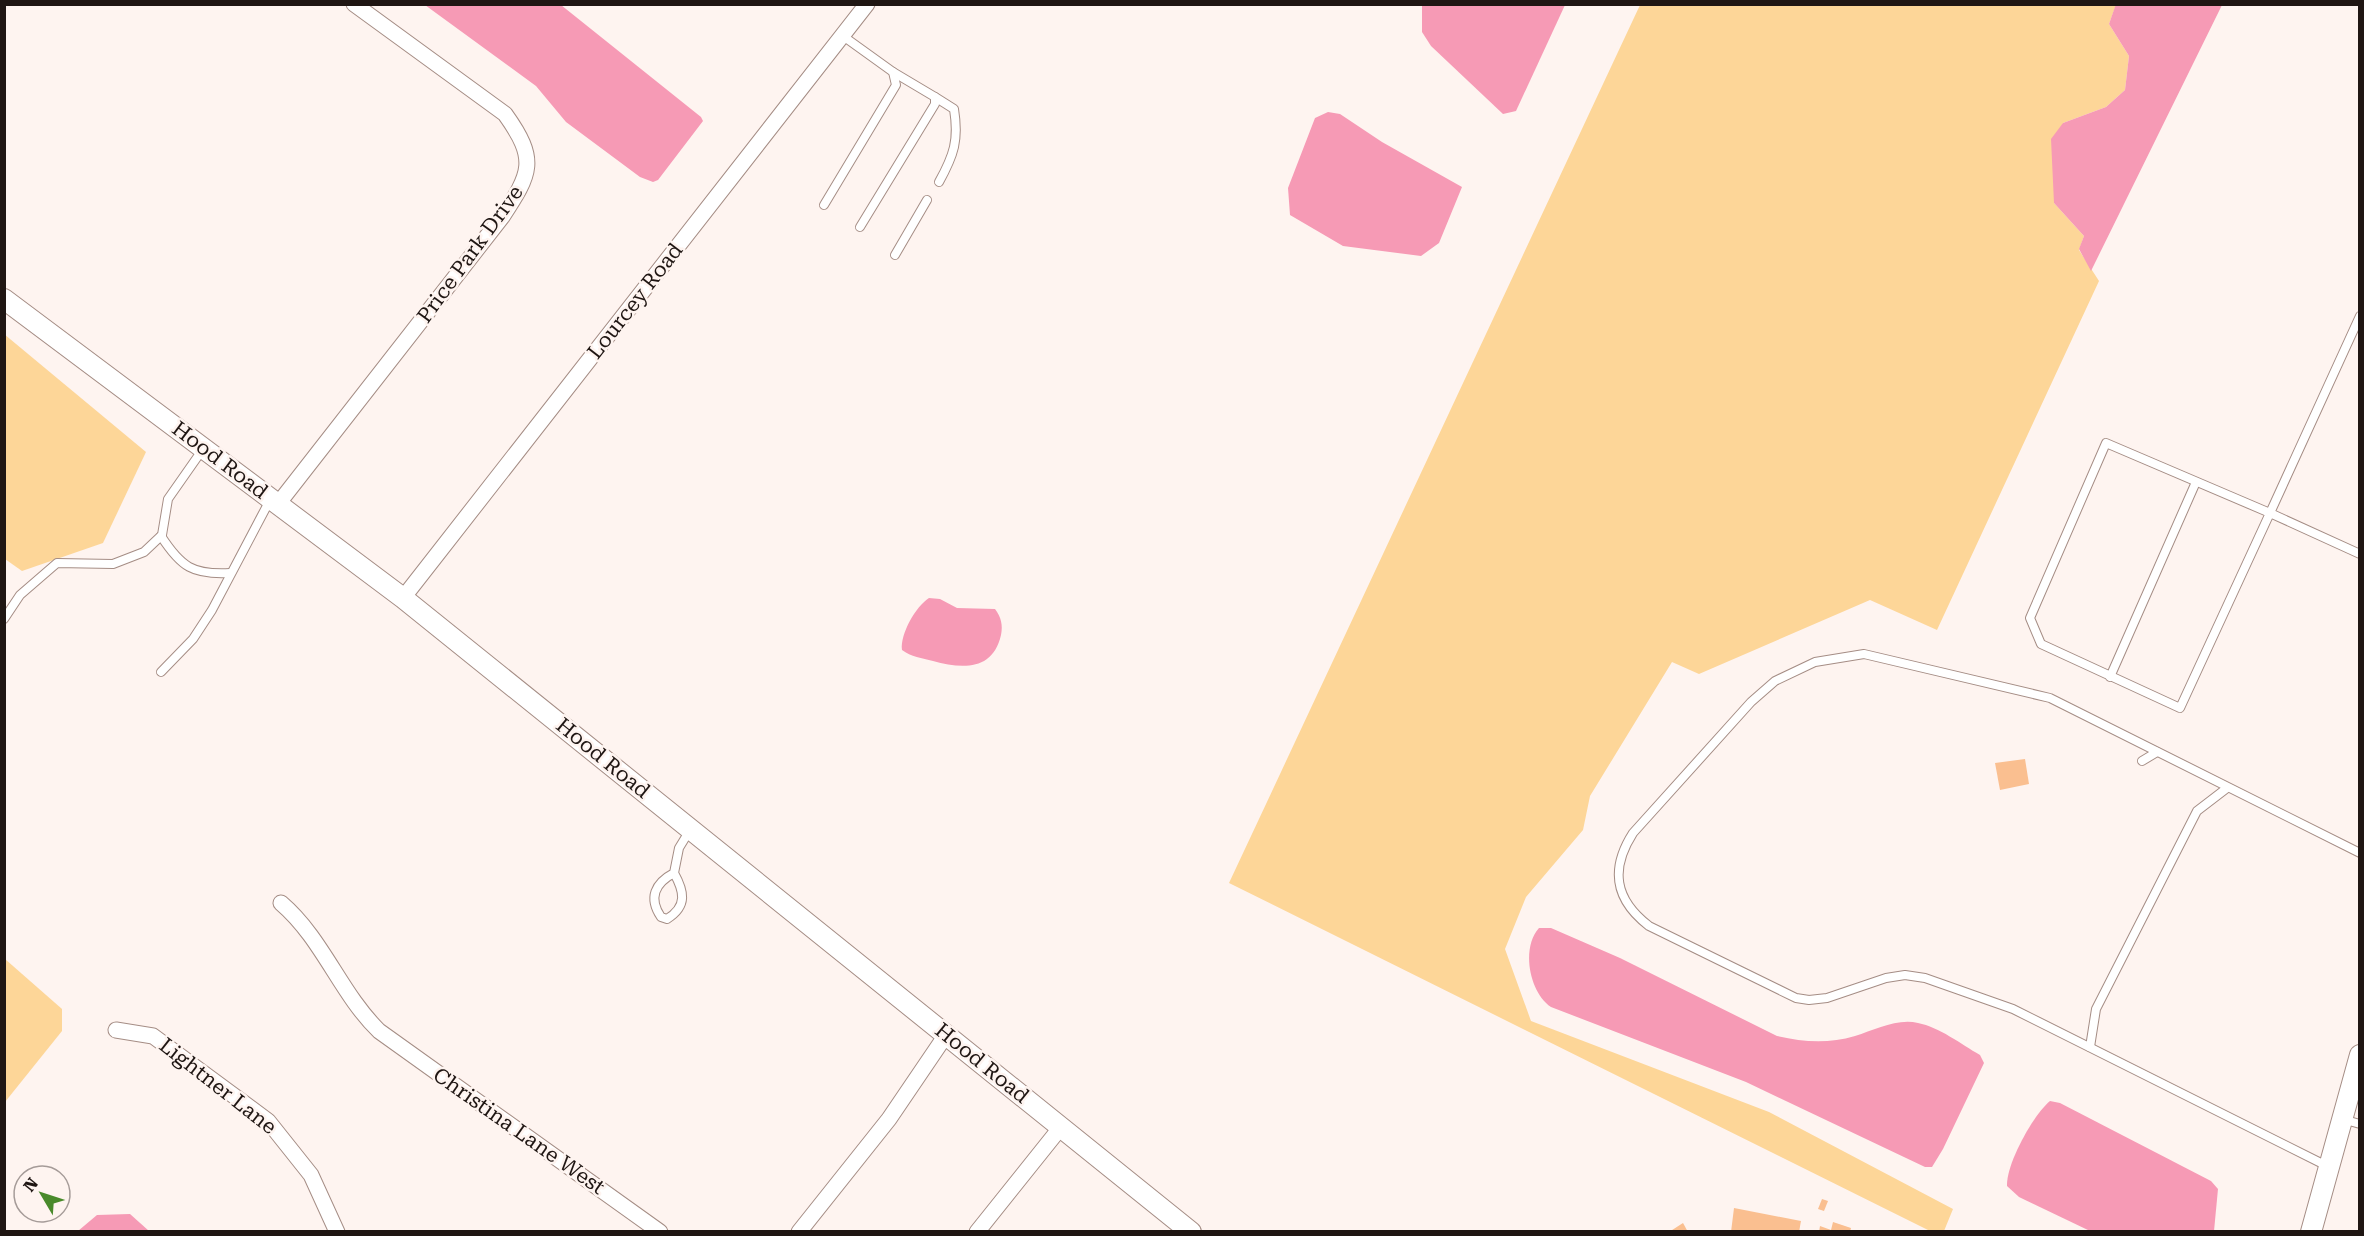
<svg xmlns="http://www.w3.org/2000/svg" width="2364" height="1236" font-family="'Roboto Serif',serif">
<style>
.green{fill:#fdd698}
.water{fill:#f69ab5}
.building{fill:#fabf90}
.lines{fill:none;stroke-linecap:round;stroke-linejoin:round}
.service-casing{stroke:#a58d85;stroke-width:10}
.minor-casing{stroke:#a58d85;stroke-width:17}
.tertiary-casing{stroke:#a58d85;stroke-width:22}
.service{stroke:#fff;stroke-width:8}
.minor{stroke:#fff;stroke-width:15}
.tertiary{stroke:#fff;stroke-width:20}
.labels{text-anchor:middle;stroke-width:5;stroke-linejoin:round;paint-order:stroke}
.street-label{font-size:21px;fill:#1f1613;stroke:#fef4f0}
</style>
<rect width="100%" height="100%" fill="#fef4f0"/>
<!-- green -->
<g class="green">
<path d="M 1640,5 L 2116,5 L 2109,24 L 2129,56 L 2125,90 L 2106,107 L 2063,123 L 2054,203 L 2084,236 L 2079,250 L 2099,281 L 1937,630 L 1870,600 L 1699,674 L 1672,662 L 1590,796 L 1583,830 L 1526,897 L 1505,949 L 1531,1021 L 1769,1112 L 1953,1209 L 1944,1231 L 1930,1231 L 1229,883 Z"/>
<path d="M 4,334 L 146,452 L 103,543 L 22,571 L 5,559 Z"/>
<path d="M 5,959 L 62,1009 L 62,1031 L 5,1102 Z"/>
</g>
<!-- water -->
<g class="water">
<path d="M 2116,4 L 2222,5 L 2091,271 L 2079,249 L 2084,236 L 2054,203 L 2051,139 L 2063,123 L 2106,107 L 2125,90 L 2129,56 L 2109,24 Z"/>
<path d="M 425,5 L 561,5 L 701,117 L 703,121 L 658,180 L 653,182 L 640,177 L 566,122 L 536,86 Z"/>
<path d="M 1422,5 L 1422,4 L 1565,5 L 1516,111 L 1503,114 L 1431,46 L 1422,32 Z"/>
<path d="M 1328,112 L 1340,114 L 1382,142 L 1462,187 L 1439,243 L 1421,256 L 1343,246 L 1290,215 L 1288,188 L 1315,118 Z"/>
<path d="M 929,598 L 940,599 L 957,608 L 995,609 C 1001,617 1003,625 1001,635 C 993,671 962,669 933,661 C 922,658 911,657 902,650 C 900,634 916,606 929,598 Z"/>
<path d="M 1539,928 L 1551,928 L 1620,958 L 1777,1036 C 1803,1042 1828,1044 1855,1036 C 1875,1030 1897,1018 1918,1023 C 1939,1027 1961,1044 1980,1055 L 1984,1063 L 1943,1149 L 1932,1167 L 1925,1167 L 1746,1082 L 1551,1007 C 1529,992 1521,948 1539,928 Z"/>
<path d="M 2050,1101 L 2060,1103 L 2211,1181 L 2218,1189 L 2214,1231 L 2090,1231 L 2019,1197 L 2007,1186 C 2006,1164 2033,1115 2050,1101 Z"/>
<path d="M 130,1214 L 149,1231 L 78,1231 L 97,1215 Z"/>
</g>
<!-- building -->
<g class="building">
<path d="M 2025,759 L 2029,784 L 2000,790 L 1995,763 Z"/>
<path d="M 1822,1199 L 1828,1201 L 1824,1211 L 1818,1209 Z"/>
<path d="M 1734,1208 L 1801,1221 L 1799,1232 L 1731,1232 Z"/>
<path d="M 1833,1222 L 1851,1228 L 1850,1232 L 1819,1232 L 1820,1226 L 1831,1230 Z"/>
<path d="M 1683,1223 L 1688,1232 L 1669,1232 Z"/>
</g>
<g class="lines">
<defs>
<g id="service">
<path d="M 935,97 L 954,109 C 959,140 954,155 939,182"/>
<path d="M 824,205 L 896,85 L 893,72 L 843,36"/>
<path d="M 860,227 L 935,104 L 935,97 L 893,72"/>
<path d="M 895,255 L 927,200"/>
<path d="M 2360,316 L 2270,513 L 2360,554"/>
<path d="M 2106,443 L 2270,513 L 2180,708 L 2041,644 L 2030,618 Z"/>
<path d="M 161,536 C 181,567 193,575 230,573"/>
<path d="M 4,619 L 20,595 L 57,563 L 113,564 L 144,552 L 162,535 L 168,499 L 203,449"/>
<path d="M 161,672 L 193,639 L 212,610 L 270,500"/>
<path d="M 2110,677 L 2196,482"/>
<path d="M 2142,761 L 2157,752"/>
<path d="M 674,873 C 684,891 688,906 667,919 L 661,917 C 648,898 655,883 674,873 L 679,848 L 690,830"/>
<path d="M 2090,1047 L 2096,1009 L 2197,811 L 2227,788"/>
<path d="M 2342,1119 L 2360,1124"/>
<path d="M 2327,1166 L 2013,1009 L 1925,978 L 1905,975 L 1886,978 L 1827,998 L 1809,1000 L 1796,998 L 1649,926 C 1614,899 1610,869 1633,833 L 1751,702 L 1775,681 L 1815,662 L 1864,654 L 2050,698 L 2360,853"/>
</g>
<g id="minor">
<path d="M 278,504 L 502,217 C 531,173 538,160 505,114 L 354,4"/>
<path d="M 403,598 L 867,4"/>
<path d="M 281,903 C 323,939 340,993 379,1031 L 660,1232"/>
<path d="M 116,1030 L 153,1036 L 268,1121 L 311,1175 L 337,1232"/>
<path d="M 799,1232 L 889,1119 L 946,1035"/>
<path d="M 977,1232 L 1061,1127"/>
</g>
<g id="tertiary">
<path d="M 4,299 L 403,598 L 1191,1232"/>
<path d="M 2311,1232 L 2360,1055"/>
</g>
</defs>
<!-- service casing -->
<use href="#service" class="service-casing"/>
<!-- minor casing -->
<use href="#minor" class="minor-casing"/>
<!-- tertiary casing -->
<use href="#tertiary" class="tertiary-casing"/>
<!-- service -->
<use href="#service" class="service"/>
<!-- minor -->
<use href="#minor" class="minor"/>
<!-- tertiary -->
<use href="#tertiary" class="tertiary"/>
</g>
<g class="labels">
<!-- street labels -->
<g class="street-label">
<text transform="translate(470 254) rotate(-54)" y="7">Price Park Drive</text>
<text transform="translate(635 301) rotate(-52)" y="7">Lourcey Road</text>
<text transform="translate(220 460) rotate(37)" y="7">Hood Road</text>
<text transform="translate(603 758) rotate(39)" y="7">Hood Road</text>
<text transform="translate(982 1063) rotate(39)" y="7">Hood Road</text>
<text transform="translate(218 1086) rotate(38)" y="7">Lightner Lane</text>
<text transform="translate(519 1131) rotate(35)" y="7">Christina Lane West</text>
</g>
</g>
<!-- border -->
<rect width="2364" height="1236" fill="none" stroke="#1f1613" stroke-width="12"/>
<!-- north arrow -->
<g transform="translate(42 1194) rotate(309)"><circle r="28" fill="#fef4f0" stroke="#a59b98" stroke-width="1.5"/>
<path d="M0-4.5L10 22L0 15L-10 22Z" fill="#498a2b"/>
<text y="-9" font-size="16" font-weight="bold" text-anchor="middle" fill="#1f1613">N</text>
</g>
</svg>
